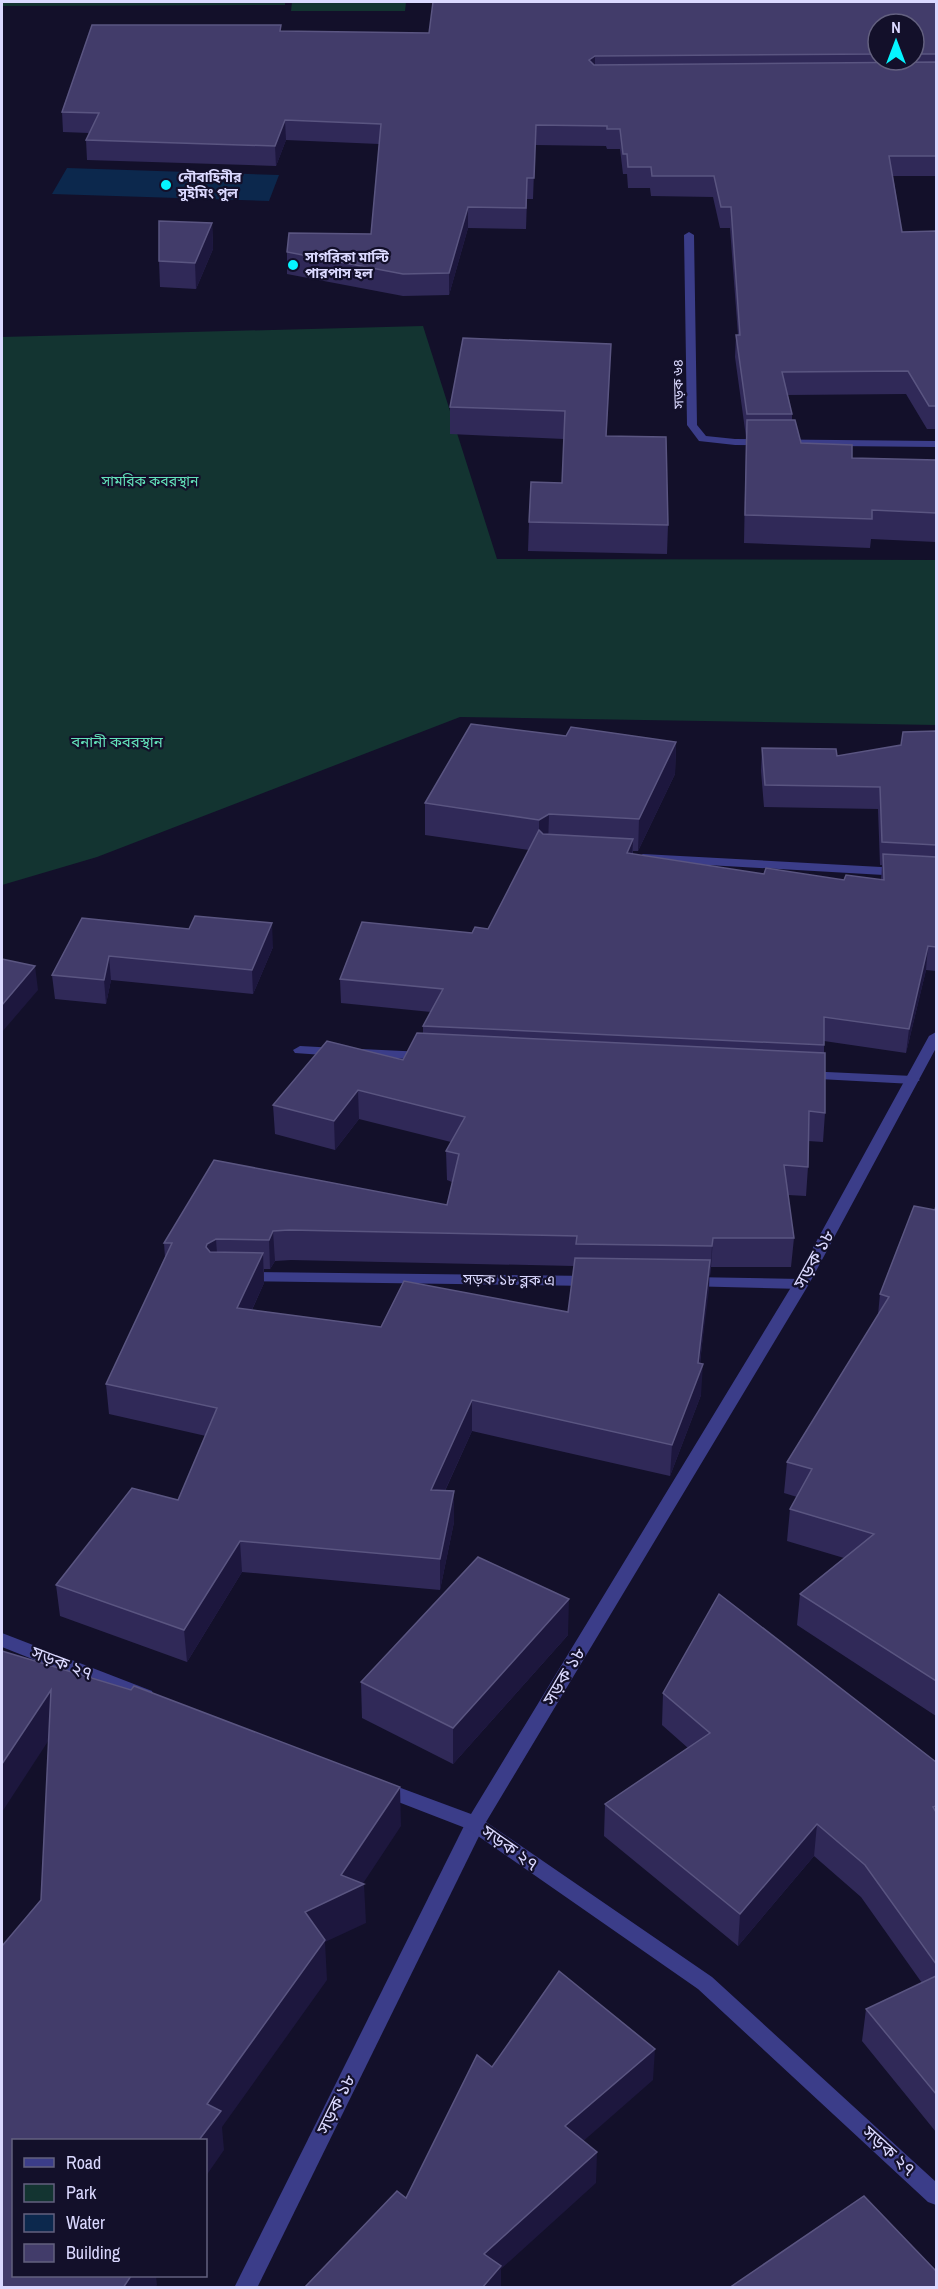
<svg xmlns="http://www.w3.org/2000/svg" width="938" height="2289" font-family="'Archivo Narrow','Noto Sans Bengali',sans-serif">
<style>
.green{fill:#133431}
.water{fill:#0c284d}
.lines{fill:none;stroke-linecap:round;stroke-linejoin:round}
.minor{fill:#3b3d89;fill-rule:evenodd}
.tertiary{fill:#3b3d89;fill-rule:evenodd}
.wall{fill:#302958;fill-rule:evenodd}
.shaded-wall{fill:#1d173e}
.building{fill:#423c6a;stroke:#5a5581;stroke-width:1.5}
.poi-dot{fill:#05f5ff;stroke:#13102a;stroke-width:2}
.labels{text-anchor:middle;stroke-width:4.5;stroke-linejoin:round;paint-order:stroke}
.far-poi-label{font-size:14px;font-weight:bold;fill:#dbd9ff;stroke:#13102a;text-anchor:start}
.far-street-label{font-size:14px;fill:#dbd9ff;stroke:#13102a}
.far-park-label{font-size:14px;fill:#63e2ba;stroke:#13102a}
.park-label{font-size:15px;fill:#63e2ba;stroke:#13102a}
.street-label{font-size:15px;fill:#dbd9ff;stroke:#13102a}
.near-street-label{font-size:18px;fill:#dbd9ff;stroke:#13102a}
</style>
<rect width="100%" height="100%" fill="#13102a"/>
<!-- green -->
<g class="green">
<path d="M 2,2 L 285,2 L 285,5 L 2,6 Z"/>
<path d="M 292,2 L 406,2 L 405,11 L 291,11 Z"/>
<path d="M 423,326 L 497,559 L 936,560 L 936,725 L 460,717 L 97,857 L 2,885 L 2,337 Z"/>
</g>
<!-- water -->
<path class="water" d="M 67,168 L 279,175 L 269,201 L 52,194 Z"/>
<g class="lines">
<!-- minor -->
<g class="minor">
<path d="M 689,232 L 694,235 L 697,425 L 706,436 L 735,439 L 936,441 L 936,447 L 735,445 L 699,441 L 687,425 L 684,235 Z"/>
<path d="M 643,854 L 936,870 L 936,878 L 638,861 L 636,858 Z"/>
<path d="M 300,1046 L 337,1048 L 344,1052 L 337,1056 L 295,1053 L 293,1050 Z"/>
<path d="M 361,1049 L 424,1052 L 431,1056 L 424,1060 L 356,1056 L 354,1053 L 356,1050 Z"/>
<path d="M 805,1071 L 913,1076 L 920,1080 L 913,1084 L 800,1078 L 798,1075 Z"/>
<path d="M 246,1272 L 591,1276 L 599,1281 L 591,1286 L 240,1281 L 238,1277 Z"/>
<path d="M 690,1277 L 801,1279 L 809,1284 L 801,1289 L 684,1286 L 682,1282 L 684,1278 Z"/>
<path d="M 475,1816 L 482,1819 L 485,1824 L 257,2288 L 234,2288 L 465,1824 L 468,1819 Z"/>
</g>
<!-- tertiary -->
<g class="tertiary">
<path d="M 936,1032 L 936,1048 L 809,1284 L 486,1822 L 712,1977 L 936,2182 L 936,2205 L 928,2202 L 698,1989 L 468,1829 L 375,1793 L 372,1788 L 375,1783 L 382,1781 L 471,1814 L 793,1284 L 929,1036 Z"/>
<path d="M 2,1633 L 152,1691 L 154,1696 L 152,1701 L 145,1703 L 138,1701 L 2,1647 Z"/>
</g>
</g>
<!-- wall -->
<g class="wall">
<path d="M 936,2 L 936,176 L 893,176 L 902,232 L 936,231 L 936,429 L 927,429 L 906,394 L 787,395 L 792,414 L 792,420 L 801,443 L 852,458 L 936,460 L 936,542 L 871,539 L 870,548 L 744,543 L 746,437 L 735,357 L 736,335 L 738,335 L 730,228 L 720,228 L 713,197 L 651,196 L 650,188 L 628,188 L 627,174 L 623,174 L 620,149 L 607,149 L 606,146 L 535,145 L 533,199 L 527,199 L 526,229 L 468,228 L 449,295 L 403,296 L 287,274 L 287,252 L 371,234 L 379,144 L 286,140 L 276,166 L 87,160 L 86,140 L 89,133 L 63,132 L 62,112 L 281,31 L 429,33 ZM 878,24 L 914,24 L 914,60 L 878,60 Z"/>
<path d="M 212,223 L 213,249 L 196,289 L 160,287 L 159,261 Z"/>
<path d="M 611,344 L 606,436 L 668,525 L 667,554 L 528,551 L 529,522 L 562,483 L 564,439 L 450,434 L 450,407 Z"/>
<path d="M 936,731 L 936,971 L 926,970 L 906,1053 L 824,1041 L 824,1053 L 825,1113 L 823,1142 L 808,1141 L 808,1167 L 806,1196 L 788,1195 L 794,1238 L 791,1267 L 711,1267 L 710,1276 L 709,1275 L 700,1364 L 701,1395 L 670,1476 L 472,1431 L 445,1491 L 454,1491 L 454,1522 L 440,1590 L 242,1572 L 187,1662 L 60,1616 L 56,1585 L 178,1500 L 206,1436 L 109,1414 L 106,1384 L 165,1258 L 164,1243 L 447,1205 L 452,1182 L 447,1180 L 446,1151 L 451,1142 L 359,1119 L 335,1150 L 275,1134 L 273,1105 L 403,1060 L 423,1033 L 423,1026 L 431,1012 L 341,1003 L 340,979 L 472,933 L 488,929 L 529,850 L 425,835 L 425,803 L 566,736 L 676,742 L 675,774 L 638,851 L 633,851 L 633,854 L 764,874 L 844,880 L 881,880 L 882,865 L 880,865 L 878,809 L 764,807 L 761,771 L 762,748 L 837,756 L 901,745 ZM 291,1260 L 574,1266 L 568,1312 L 381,1327 L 252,1310 L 264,1283 L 264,1269 L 270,1269 L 275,1261 Z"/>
<path d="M 82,918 L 273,947 L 253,994 L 111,980 L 106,1004 L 55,999 L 52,975 Z"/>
<path d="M 936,1206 L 936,1716 L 797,1625 L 800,1594 L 844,1558 L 787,1541 L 790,1509 L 797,1497 L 784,1493 L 787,1462 L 878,1315 L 880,1294 L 935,1210 Z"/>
<path d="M 568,1635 L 453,1764 L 362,1718 L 361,1682 Z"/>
<path d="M 663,1693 L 936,1762 L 936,2132 L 862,2041 L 866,2009 L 922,1983 L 861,1897 L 814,1856 L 738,1946 L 604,1836 L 605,1804 L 688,1748 L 662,1725 Z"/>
</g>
<!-- shaded-wall -->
<g class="shaded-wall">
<path d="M 595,56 L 595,76 L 589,60 Z"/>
<path d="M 285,120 L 286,140 L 276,166 L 275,146 Z"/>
<path d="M 468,207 L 468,228 L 449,295 L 449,273 Z"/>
<path d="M 212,223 L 213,249 L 196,289 L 195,263 Z"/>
<path d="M 611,344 L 610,371 L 605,464 L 606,436 Z"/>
<path d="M 676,742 L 675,774 L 638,851 L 639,819 Z"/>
<path d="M 549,814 L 548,846 L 539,852 L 539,820 Z"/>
<path d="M 633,839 L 632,862 L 627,853 Z"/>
<path d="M 272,923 L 273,947 L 253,994 L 252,970 Z"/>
<path d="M 928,946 L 926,970 L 906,1053 L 909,1029 Z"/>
<path d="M 109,956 L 111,980 L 106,1004 L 104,980 Z"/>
<path d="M 35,966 L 38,990 L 2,1032 L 2,1005 Z"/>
<path d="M 358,1090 L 359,1119 L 335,1150 L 334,1121 Z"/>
<path d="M 273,1231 L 275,1261 L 270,1269 L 269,1240 Z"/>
<path d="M 713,1238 L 711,1267 L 710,1276 L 712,1246 Z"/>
<path d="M 216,1239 L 218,1269 L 206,1247 L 207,1244 Z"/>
<path d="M 263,1253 L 264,1283 L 239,1338 L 237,1308 Z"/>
<path d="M 710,1260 L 709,1290 L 698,1377 L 703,1364 L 701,1395 L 670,1476 L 672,1445 L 698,1363 Z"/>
<path d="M 472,1400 L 472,1431 L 431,1521 L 431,1490 Z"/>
<path d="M 454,1491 L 454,1522 L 440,1590 L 440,1559 Z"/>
<path d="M 240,1541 L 242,1572 L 187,1662 L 184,1630 Z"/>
<path d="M 569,1599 L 568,1635 L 453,1764 L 453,1728 Z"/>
<path d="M 51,1690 L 56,1729 L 2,1812 L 2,1764 Z"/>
<path d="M 400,1787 L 401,1826 L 362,1885 L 364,1884 L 366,1923 L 325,1942 L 327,1980 L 222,2127 L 224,2150 L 206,2176 L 206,2140 L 199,2140 L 207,2104 L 305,1912 L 341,1875 Z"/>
<path d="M 817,1824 L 814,1856 L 738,1946 L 740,1914 Z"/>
<path d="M 655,2049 L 653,2080 L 564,2158 L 565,2126 Z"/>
<path d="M 597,2152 L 596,2183 L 501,2269 L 501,2288 L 482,2288 L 484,2254 Z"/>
<path d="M 131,2276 L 156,2276 L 157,2285 L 155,2288 L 123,2288 Z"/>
</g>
<!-- building -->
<g class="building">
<path d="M 433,2 L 936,2 L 936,54 L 914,54 L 914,24 L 878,24 L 878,54 L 595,56 L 589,60 L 594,65 L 936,62 L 936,156 L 889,156 L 902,232 L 936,231 L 936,406 L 929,406 L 908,371 L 782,372 L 792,414 L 747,414 L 736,335 L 740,335 L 731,207 L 721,207 L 714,176 L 652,176 L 651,167 L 628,167 L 627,154 L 623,154 L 620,129 L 607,129 L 607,126 L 536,125 L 534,178 L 527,178 L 526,208 L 468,207 L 449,273 L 403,274 L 287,252 L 289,233 L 371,234 L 381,124 L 285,120 L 275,146 L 86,140 L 99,113 L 62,112 L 92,25 L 281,25 L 280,31 L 429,33 Z"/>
<path d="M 159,221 L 212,223 L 195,263 L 159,261 Z"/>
<path d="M 463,338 L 611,344 L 606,436 L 666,437 L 668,525 L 529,522 L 531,482 L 562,483 L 565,411 L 450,407 Z"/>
<path d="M 747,420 L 795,420 L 801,443 L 852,445 L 852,458 L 936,460 L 936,513 L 872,510 L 872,519 L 745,515 Z"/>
<path d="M 471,724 L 566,736 L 571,727 L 676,742 L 639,819 L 549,814 L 539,820 L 425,803 Z"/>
<path d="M 936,731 L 936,845 L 882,842 L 880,787 L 765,785 L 762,748 L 836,749 L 837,756 L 901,745 L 903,732 Z"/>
<path d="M 539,830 L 543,834 L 633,839 L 627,853 L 764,874 L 766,868 L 844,880 L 846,875 L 884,880 L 883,854 L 936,857 L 936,947 L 928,946 L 909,1029 L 824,1017 L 824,1045 L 423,1026 L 443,989 L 340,979 L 362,922 L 472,933 L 475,927 L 488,929 Z"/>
<path d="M 195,916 L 272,923 L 252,970 L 109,956 L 104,980 L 52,975 L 82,918 L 189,929 Z"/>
<path d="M 2,959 L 35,966 L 2,1005 Z"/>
<path d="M 417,1033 L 825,1053 L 825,1113 L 809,1111 L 808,1167 L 784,1165 L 794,1238 L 713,1238 L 712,1246 L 576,1244 L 577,1236 L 289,1230 L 273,1231 L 269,1240 L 216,1239 L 207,1244 L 206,1247 L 210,1252 L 263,1253 L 237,1308 L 381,1327 L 404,1281 L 568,1312 L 575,1258 L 710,1260 L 698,1363 L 703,1364 L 672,1445 L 472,1400 L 431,1490 L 454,1491 L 440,1559 L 240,1541 L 184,1630 L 56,1585 L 132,1488 L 178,1500 L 217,1408 L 106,1384 L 172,1243 L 164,1243 L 214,1160 L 447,1205 L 459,1154 L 446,1151 L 465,1117 L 358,1090 L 334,1121 L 273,1105 L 327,1041 L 403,1060 Z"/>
<path d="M 914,1206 L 935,1210 L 936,1206 L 936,1681 L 800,1594 L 874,1534 L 790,1509 L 812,1469 L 787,1462 L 889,1297 L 880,1294 Z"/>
<path d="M 478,1557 L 569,1599 L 453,1728 L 361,1682 Z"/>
<path d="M 719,1594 L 936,1762 L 936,1806 L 933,1807 L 936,1812 L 936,1964 L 865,1865 L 817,1824 L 740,1914 L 605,1804 L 710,1733 L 663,1693 Z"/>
<path d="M 2,1651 L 131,1690 L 134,1686 L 400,1787 L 341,1875 L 364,1884 L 305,1912 L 325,1940 L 207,2104 L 221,2111 L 199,2140 L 14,2140 L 14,2276 L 131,2276 L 123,2288 L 2,2288 L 2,1946 L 41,1900 L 51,1690 L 2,1764 Z"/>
<path d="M 559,1971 L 655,2049 L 565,2126 L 597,2152 L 484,2254 L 501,2266 L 482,2288 L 304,2288 L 397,2191 L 406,2198 L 477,2055 L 492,2067 Z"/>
<path d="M 936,1976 L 936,2094 L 866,2009 Z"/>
<path d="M 864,2196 L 936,2271 L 936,2288 L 729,2288 Z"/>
</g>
<!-- markers -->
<g class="poi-dot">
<circle cx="166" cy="185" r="6"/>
<circle cx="293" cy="265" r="6"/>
</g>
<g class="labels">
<!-- far-poi labels -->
<g class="far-poi-label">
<text x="178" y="182">নৌবাহিনীর<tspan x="178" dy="16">সুইমিং পুল</tspan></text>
<text x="305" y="262">সাগরিকা মাল্টি<tspan x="305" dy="16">পারপাস হল</tspan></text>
</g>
<!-- far-street labels -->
<g class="far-street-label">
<text transform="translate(678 384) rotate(-91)" y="5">সড়ক ৬৪</text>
</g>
<!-- far-park labels -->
<g class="far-park-label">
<text x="150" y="486">সামরিক কবরস্থান</text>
</g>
<!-- park labels -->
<g class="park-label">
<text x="117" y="747">বনানী কবরস্থান</text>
</g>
<!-- street labels -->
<g class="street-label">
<text transform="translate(509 1280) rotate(1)" y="5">সড়ক ১৮ ব্লক এ</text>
</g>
<!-- near-street labels -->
<g class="near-street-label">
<text transform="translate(814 1259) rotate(-61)" y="6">সড়ক ১৮</text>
<text transform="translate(62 1663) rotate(21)" y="6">সড়ক ২৭</text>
<text transform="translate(564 1676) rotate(-59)" y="6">সড়ক ১৮</text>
<text transform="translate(510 1848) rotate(35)" y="6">সড়ক ২৭</text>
<text transform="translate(336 2104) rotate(-64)" y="6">সড়ক ১৮</text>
<text transform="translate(889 2151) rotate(42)" y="6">সড়ক ২৭</text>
</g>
</g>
<!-- border -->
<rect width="938" height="2289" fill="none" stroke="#dbd9ff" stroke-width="6"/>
<!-- legend -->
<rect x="12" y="2139" width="195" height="138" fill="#13102a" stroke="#63607f" stroke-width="1.5"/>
<rect x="24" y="2158" width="30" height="9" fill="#3b3d89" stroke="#63607f" stroke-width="1.5"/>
<text x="66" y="2169" font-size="18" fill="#dbd9ff">Road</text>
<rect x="24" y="2184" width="30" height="18" fill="#133431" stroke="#63607f" stroke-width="1.5"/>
<text x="66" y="2199" font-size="18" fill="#dbd9ff">Park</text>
<rect x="24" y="2214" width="30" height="18" fill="#0c284d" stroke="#63607f" stroke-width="1.5"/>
<text x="66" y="2229" font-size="18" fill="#dbd9ff">Water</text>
<rect x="24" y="2244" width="30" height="18" fill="#423c6a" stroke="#63607f" stroke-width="1.5"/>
<text x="66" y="2259" font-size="18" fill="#dbd9ff">Building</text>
<!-- north arrow -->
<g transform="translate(896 42)"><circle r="28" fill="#13102a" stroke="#63607f" stroke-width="1.5"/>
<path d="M0-4.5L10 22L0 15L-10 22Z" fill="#05f5ff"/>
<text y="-9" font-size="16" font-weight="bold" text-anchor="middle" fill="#dbd9ff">N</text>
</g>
</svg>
